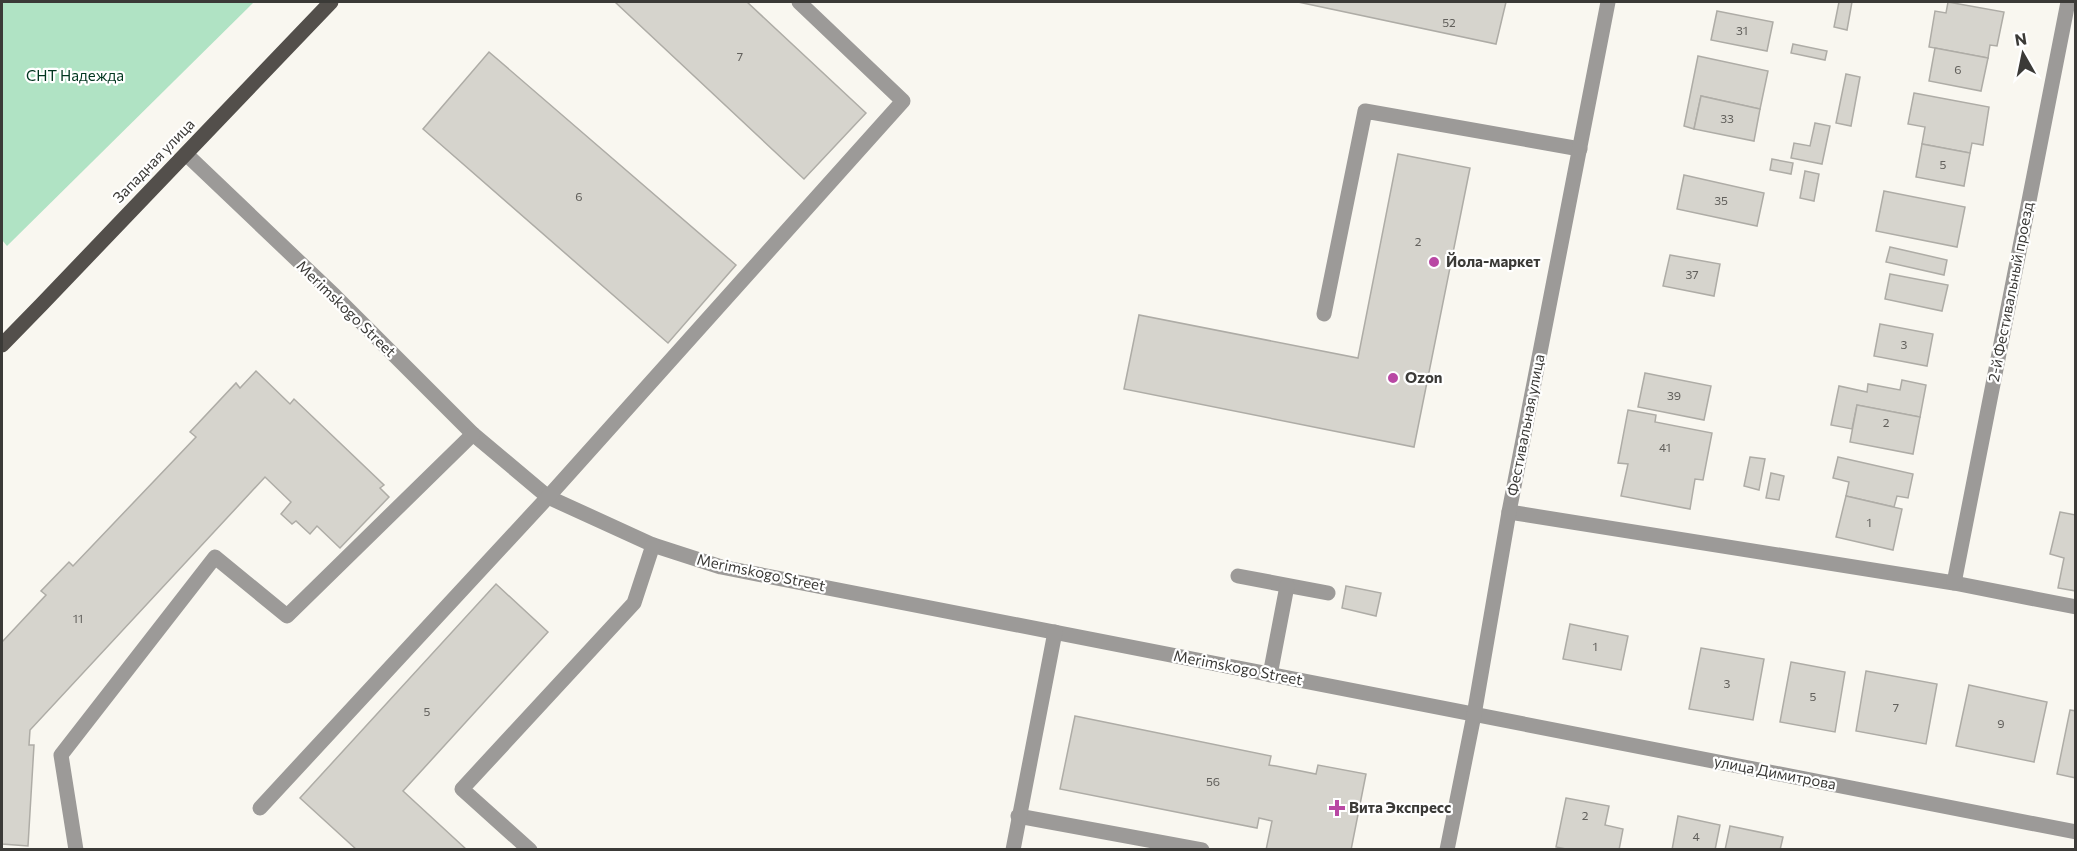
<svg xmlns="http://www.w3.org/2000/svg" width="2077" height="851" font-family="Commissioner,sans-serif">
<style>
.green{fill:#b0e3c4}
.building{fill:#d6d4cd;stroke:#aeaca6;stroke-width:1.5}
.lines{fill:none;stroke-linecap:round;stroke-linejoin:round}
.minor{stroke:#9c9a98;stroke-width:15}
.major{stroke:#534f4b;stroke-width:15}
.poi-dot{fill:#b948a4;stroke:#fff;stroke-width:2}
.labels{text-anchor:middle;stroke-width:4.5;stroke-linejoin:round;paint-order:stroke}
.number-label{font-size:12px;fill:#62605c}
.park-label{font-size:15px;fill:#00361f;stroke:#fff}
.street-label{font-size:15px;fill:#3b3a37;stroke:#fff}
.poi-label{font-size:15px;font-weight:bold;fill:#3b3a37;stroke:#fff;text-anchor:start}
</style>
<rect width="100%" height="100%" fill="#f9f7f0"/>
<!-- green -->
<path class="green" d="M 2,2 L 254,2 L 7,246 L 2,240 Z"/>
<!-- building -->
<g class="building">
<path d="M 615,2 L 747,2 L 866,113 L 804,179 Z"/>
<path d="M 1298,2 L 1506,2 L 1496,44 Z"/>
<path d="M 1839,2 L 1852,2 L 1847,30 L 1834,27 Z"/>
<path d="M 1948,2 L 2004,12 L 1997,46 L 1990,45 L 1988,58 L 1929,47 L 1935,11 L 1946,13 Z"/>
<path d="M 1717,11 L 1773,22 L 1767,51 L 1711,40 Z"/>
<path d="M 1793,44 L 1827,51 L 1825,60 L 1791,53 Z"/>
<path d="M 1935,48 L 1988,58 L 1981,91 L 1929,81 Z"/>
<path d="M 489,52 L 736,265 L 668,343 L 423,129 Z"/>
<path d="M 1698,56 L 1768,71 L 1760,109 L 1701,96 L 1694,129 L 1684,126 Z"/>
<path d="M 1846,74 L 1860,77 L 1851,126 L 1836,123 Z"/>
<path d="M 1914,93 L 1989,107 L 1983,145 L 1972,143 L 1970,153 L 1922,144 L 1925,127 L 1908,124 Z"/>
<path d="M 1701,96 L 1760,109 L 1754,141 L 1694,129 Z"/>
<path d="M 1815,123 L 1830,126 L 1822,164 L 1791,158 L 1794,143 L 1810,146 Z"/>
<path d="M 1922,144 L 1970,153 L 1964,186 L 1916,177 Z"/>
<path d="M 1398,154 L 1470,168 L 1414,447 L 1124,389 L 1139,315 L 1358,358 Z"/>
<path d="M 1772,159 L 1793,163 L 1791,174 L 1770,170 Z"/>
<path d="M 1805,171 L 1819,174 L 1814,201 L 1800,198 Z"/>
<path d="M 1684,175 L 1764,193 L 1757,226 L 1677,209 Z"/>
<path d="M 1884,191 L 1965,207 L 1957,247 L 1876,231 Z"/>
<path d="M 1890,247 L 1947,260 L 1944,275 L 1886,262 Z"/>
<path d="M 1670,255 L 1720,264 L 1714,296 L 1663,286 Z"/>
<path d="M 1890,274 L 1948,285 L 1942,311 L 1885,299 Z"/>
<path d="M 1880,324 L 1933,334 L 1927,366 L 1874,356 Z"/>
<path d="M 256,371 L 290,404 L 294,399 L 384,485 L 380,488 L 389,497 L 340,548 L 317,526 L 310,534 L 296,521 L 292,524 L 281,514 L 291,502 L 265,477 L 30,730 L 29,745 L 34,745 L 28,846 L 2,844 L 2,642 L 46,595 L 41,591 L 69,562 L 73,566 L 196,437 L 190,432 L 236,383 L 240,388 Z"/>
<path d="M 1645,373 L 1711,386 L 1704,420 L 1638,407 Z"/>
<path d="M 1902,380 L 1926,385 L 1920,417 L 1857,405 L 1852,429 L 1831,425 L 1839,386 L 1867,392 L 1868,384 L 1900,390 Z"/>
<path d="M 1857,405 L 1920,417 L 1913,454 L 1850,442 Z"/>
<path d="M 1628,410 L 1656,415 L 1655,422 L 1712,433 L 1703,480 L 1695,479 L 1690,509 L 1621,496 L 1628,464 L 1618,463 Z"/>
<path d="M 1750,457 L 1765,459 L 1759,490 L 1744,486 Z"/>
<path d="M 1838,457 L 1913,474 L 1908,498 L 1897,496 L 1894,507 L 1846,496 L 1849,482 L 1833,478 Z"/>
<path d="M 1771,473 L 1784,476 L 1779,500 L 1766,498 Z"/>
<path d="M 1846,496 L 1902,509 L 1893,550 L 1836,537 Z"/>
<path d="M 2060,512 L 2076,515 L 2076,591 L 2058,588 L 2064,558 L 2050,554 Z"/>
<path d="M 496,584 L 548,632 L 403,791 L 467,850 L 357,850 L 300,798 Z"/>
<path d="M 1346,586 L 1381,593 L 1376,616 L 1342,608 Z"/>
<path d="M 1570,624 L 1628,636 L 1621,670 L 1563,659 Z"/>
<path d="M 1701,648 L 1764,659 L 1753,720 L 1689,709 Z"/>
<path d="M 1791,662 L 1845,672 L 1835,732 L 1780,722 Z"/>
<path d="M 1866,671 L 1937,684 L 1926,744 L 1856,731 Z"/>
<path d="M 1969,685 L 2047,702 L 2034,762 L 1956,746 Z"/>
<path d="M 2070,710 L 2076,711 L 2076,778 L 2057,774 Z"/>
<path d="M 1075,716 L 1271,756 L 1269,765 L 1276,766 L 1316,774 L 1318,765 L 1366,774 L 1351,850 L 1266,850 L 1272,821 L 1259,818 L 1257,828 L 1060,789 Z"/>
<path d="M 1566,798 L 1609,806 L 1605,825 L 1623,829 L 1619,850 L 1571,850 L 1556,847 Z"/>
<path d="M 1678,816 L 1720,825 L 1715,850 L 1672,850 Z"/>
<path d="M 1730,826 L 1783,837 L 1780,850 L 1725,850 Z"/>
</g>
<g class="lines">
<!-- minor -->
<g class="minor">
<path d="M 186,154 L 335,296 L 473,434 L 548,497 L 653,545 L 721,567 L 2076,832"/>
<path d="M 1324,314 L 1365,111 L 1580,149"/>
<path d="M 1509,512 L 1954,583 L 2076,607"/>
<path d="M 1238,576 L 1328,593"/>
<path d="M 1954,583 L 2068,2"/>
<path d="M 1270,675 L 1287,586"/>
<path d="M 260,808 L 548,497 L 903,101 L 799,2"/>
<path d="M 1018,816 L 1202,850"/>
<path d="M 76,850 L 61,755 L 215,557 L 287,616 L 473,434"/>
<path d="M 530,850 L 462,789 L 634,603 L 653,545"/>
<path d="M 1013,850 L 1055,632"/>
<path d="M 1447,850 L 1474,715 L 1509,512 L 1608,2"/>
</g>
<!-- major -->
<path class="major" d="M 2,345 L 42,304 L 331,2"/>
</g>
<!-- markers -->
<g class="poi-dot">
<circle cx="1434" cy="262" r="6"/>
<circle cx="1393" cy="378" r="6"/>
<path d="M1334 799h6v6h6v6h-6v6h-6v-6h-6v-6h6z"/>
</g>
<g class="labels">
<!-- number labels -->
<g class="number-label">
<text x="1449" y="27">52</text>
<text x="1742" y="35">31</text>
<text x="740" y="61">7</text>
<text x="1958" y="74">6</text>
<text x="1727" y="123">33</text>
<text x="1943" y="169">5</text>
<text x="579" y="201">6</text>
<text x="1721" y="205">35</text>
<text x="1418" y="246">2</text>
<text x="1692" y="279">37</text>
<text x="1904" y="349">3</text>
<text x="1674" y="400">39</text>
<text x="1886" y="427">2</text>
<text x="1665" y="452">41</text>
<text x="1869" y="527">1</text>
<text x="78" y="623">11</text>
<text x="1595" y="651">1</text>
<text x="1727" y="688">3</text>
<text x="1813" y="701">5</text>
<text x="1896" y="712">7</text>
<text x="427" y="716">5</text>
<text x="2001" y="728">9</text>
<text x="1213" y="786">56</text>
<text x="1585" y="820">2</text>
<text x="1696" y="841">4</text>
</g>
<!-- park labels -->
<g class="park-label">
<text x="75" y="81">СНТ Надежда</text>
</g>
<!-- street labels -->
<g class="street-label">
<text transform="translate(154 161) rotate(-46)" y="5">Западная улица</text>
<text transform="translate(2011 292) rotate(-79)" y="5">2-й Фестивальный проезд</text>
<text transform="translate(346 309) rotate(44)" y="5">Merimskogo Street</text>
<text transform="translate(1526 425) rotate(-79)" y="5">Фестивальная улица</text>
<text transform="translate(761 573) rotate(12)" y="5">Merimskogo Street</text>
<text transform="translate(1238 668) rotate(11)" y="5">Merimskogo Street</text>
<text transform="translate(1775 773) rotate(11)" y="5">улица Димитрова</text>
</g>
<!-- poi labels -->
<g class="poi-label">
<text x="1446" y="267">Йола-маркет</text>
<text x="1405" y="383">Ozon</text>
<text x="1349" y="813">Вита Экспресс</text>
</g>
</g>
<!-- border -->
<rect width="2077" height="851" fill="none" stroke="#3b3a37" stroke-width="6"/>
<!-- north arrow -->
<g transform="translate(2023 54) rotate(351)" stroke="#ffffff" stroke-width="4.5" paint-order="stroke">
<path d="M0-4.5L10 22L0 15L-10 22Z" fill="#3b3a37"/>
<text y="-9" font-size="16" font-weight="bold" text-anchor="middle" fill="#3b3a37">N</text>
</g>
</svg>
